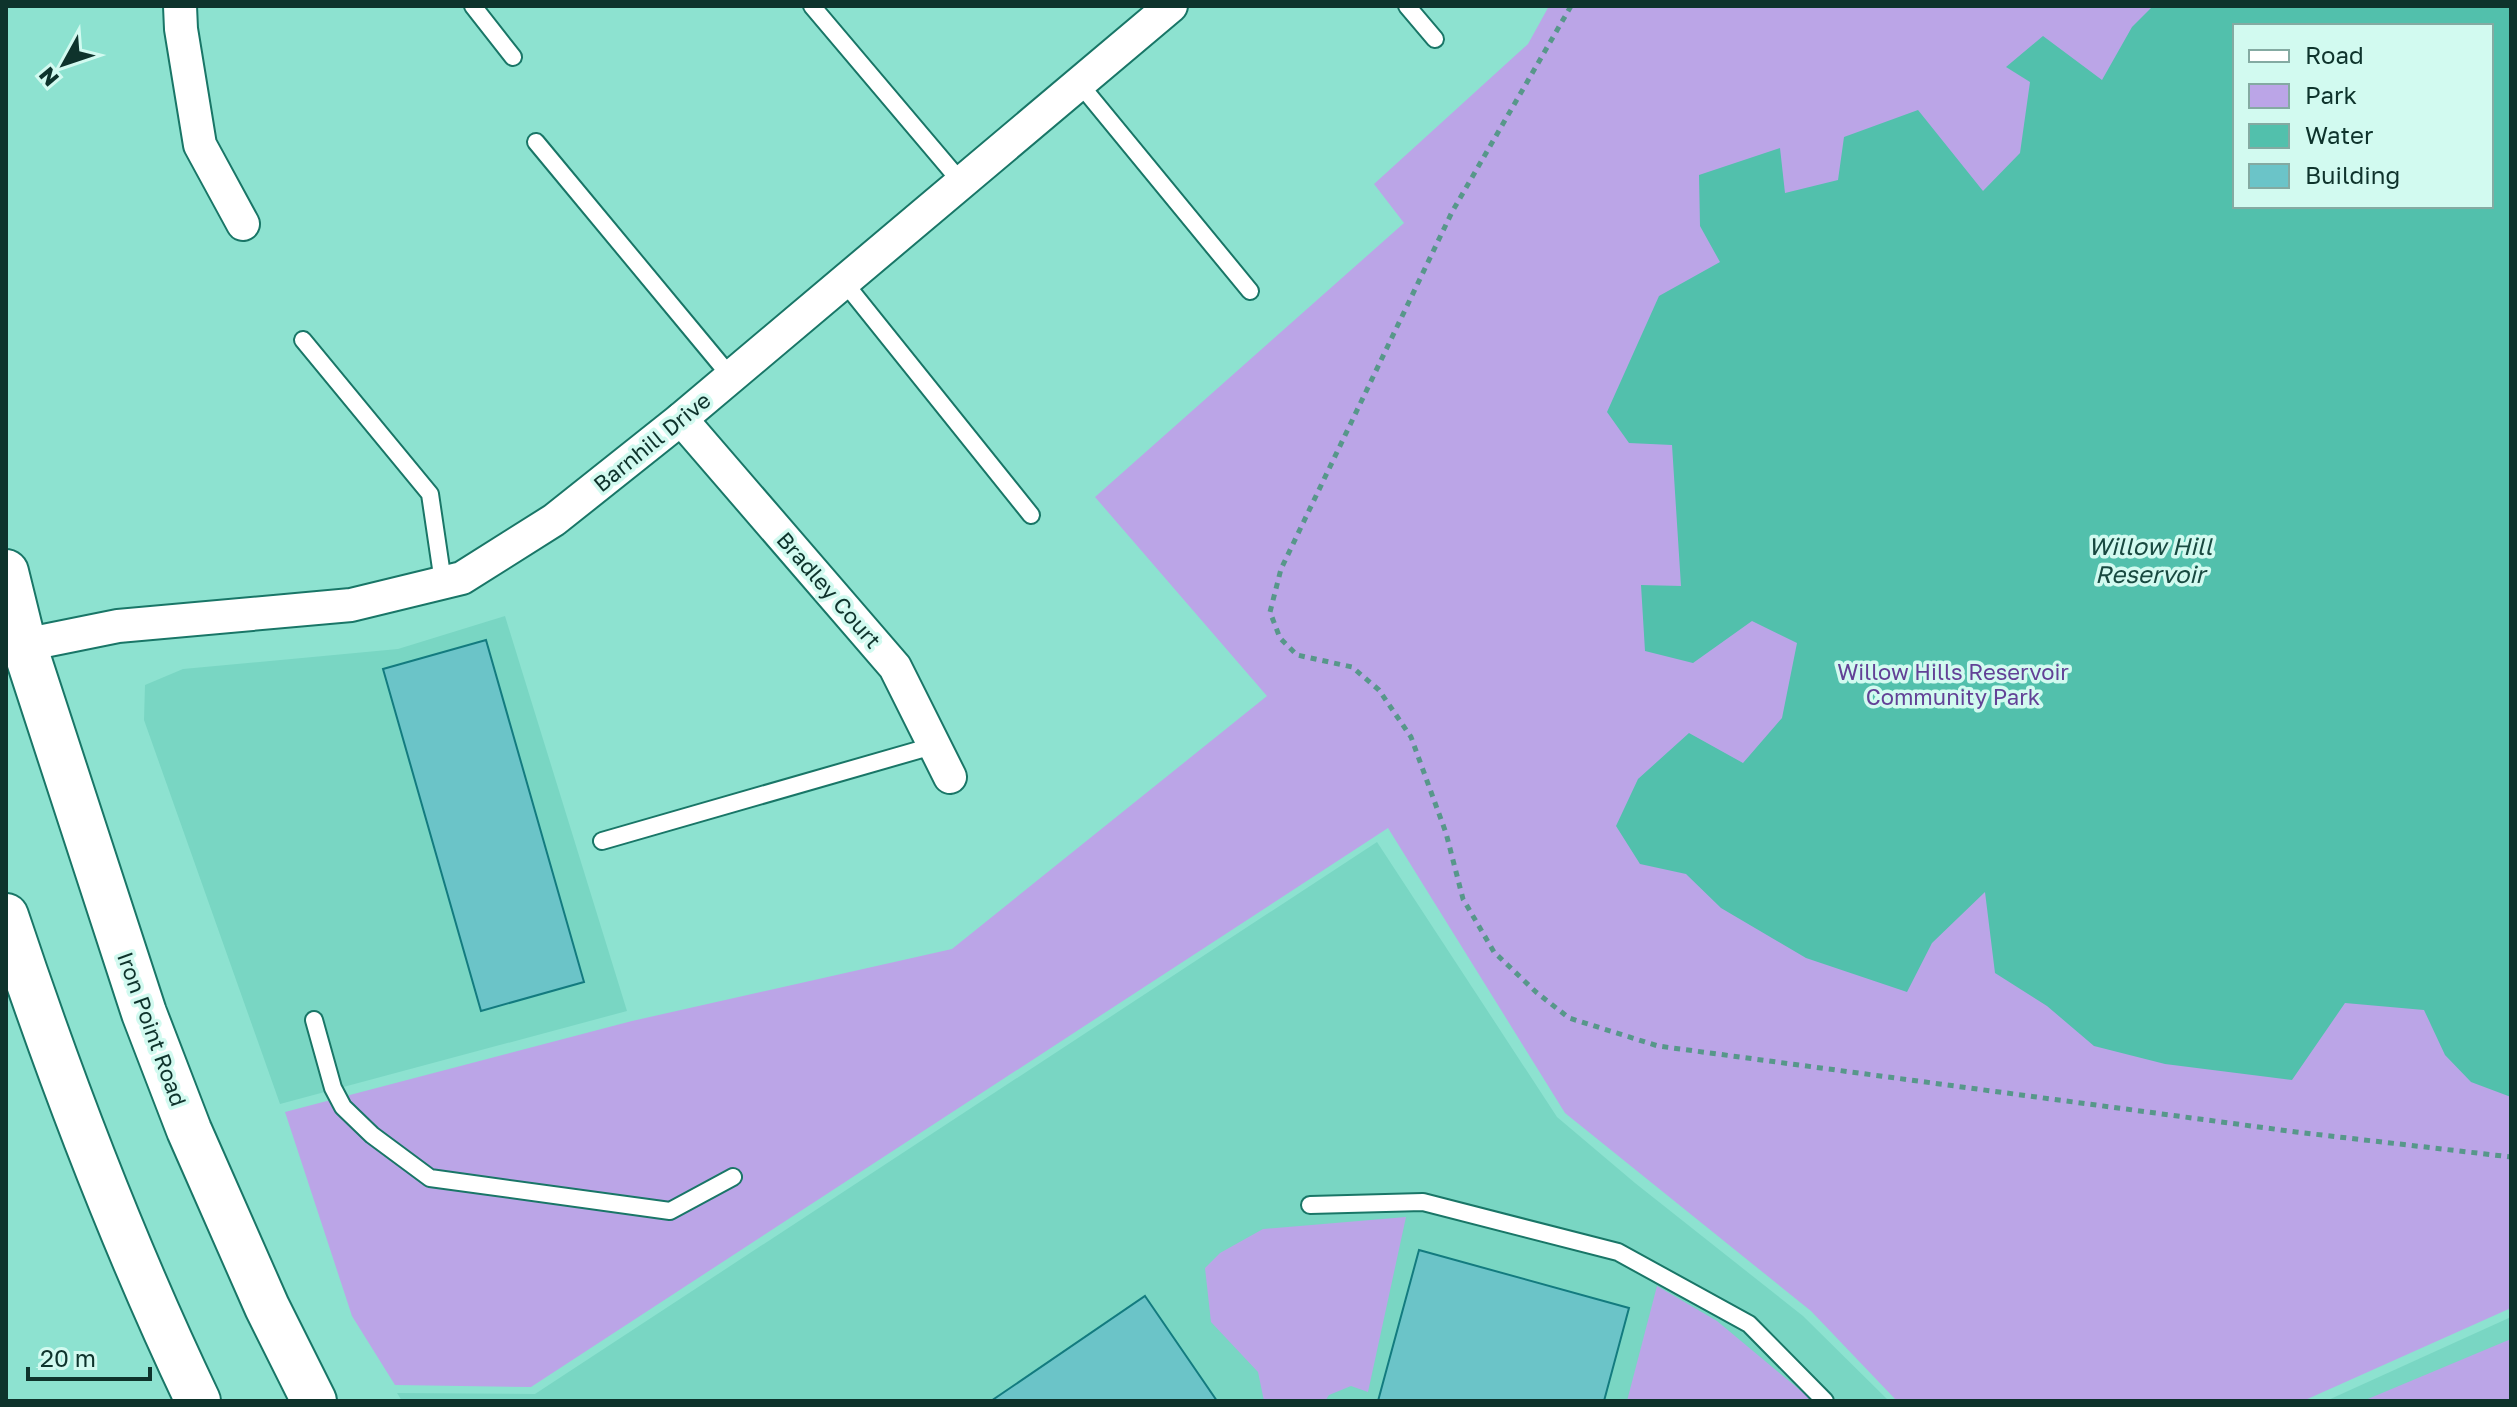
<svg xmlns="http://www.w3.org/2000/svg" width="2517" height="1407" font-family="'Golos Text',sans-serif">
<style>
.built{fill:#79d6c3}
.green{fill:#bba5e7;fill-rule:evenodd}
.water{fill:#52c0ac;fill-rule:evenodd}
.building{fill:#6bc4c8;stroke:#137b7f;stroke-width:2}
.lines{fill:none;stroke-linecap:round;stroke-linejoin:round}
.service-casing{stroke:#197667;stroke-width:20}
.minor-casing{stroke:#197667;stroke-width:36}
.secondary-casing{stroke:#197667;stroke-width:48}
.path{stroke:#57978a;stroke-width:5;stroke-dasharray:6 6;stroke-linecap:butt}
.service{stroke:#fff;stroke-width:16}
.minor{stroke:#fff;stroke-width:32}
.secondary{stroke:#fff;stroke-width:44}
.labels{text-anchor:middle;stroke-width:7;stroke-linejoin:round;paint-order:stroke}
.street-label{font-size:22px;fill:#0e332c;stroke:#d2faf0}
.park-label{font-size:22px;fill:#624196;stroke:#d2faf0}
.water-label{font-size:24px;font-style:italic;fill:#184940;stroke:#d2faf0}
</style>
<rect width="100%" height="100%" fill="#8de2d0"/>
<!-- built -->
<g class="built">
<path d="M 505,616 L 627,1011 L 280,1104 L 144,720 L 145,685 L 183,669 L 398,649 Z"/>
<path d="M 1377,842 L 1557,1117 L 1635,1183 L 1803,1316 L 1889,1401 L 402,1401 L 397,1393 L 535,1394 Z"/>
<path d="M 2511,1317 L 2511,1401 L 2326,1401 Z"/>
</g>
<!-- green -->
<g class="green">
<path d="M 1549,6 L 2511,6 L 2511,1308 L 2303,1401 L 1897,1401 L 1811,1311 L 1565,1113 L 1388,828 L 531,1387 L 395,1385 L 352,1316 L 285,1112 L 632,1021 L 952,949 L 1267,696 L 1095,497 L 1404,223 L 1374,184 L 1528,44 ZM 2235,26 L 2491,26 L 2491,206 L 2235,206 Z"/>
<path d="M 1406,1217 L 1368,1392 L 1351,1386 L 1329,1395 L 1325,1401 L 1264,1401 L 1258,1372 L 1211,1322 L 1205,1268 L 1220,1253 L 1263,1229 Z"/>
<path d="M 1657,1286 L 1717,1321 L 1813,1401 L 1627,1401 Z"/>
<path d="M 2511,1339 L 2511,1401 L 2363,1401 Z"/>
</g>
<!-- water -->
<path class="water" d="M 2153,6 L 2511,6 L 2511,1097 L 2471,1082 L 2445,1055 L 2424,1010 L 2345,1003 L 2292,1080 L 2165,1064 L 2094,1046 L 2047,1006 L 1995,973 L 1985,892 L 1932,943 L 1907,992 L 1806,958 L 1721,908 L 1686,874 L 1640,864 L 1616,826 L 1638,779 L 1689,733 L 1743,763 L 1782,718 L 1797,643 L 1752,621 L 1693,663 L 1645,651 L 1641,585 L 1681,586 L 1672,445 L 1629,443 L 1607,412 L 1659,296 L 1720,262 L 1700,226 L 1699,175 L 1780,148 L 1785,193 L 1838,180 L 1844,137 L 1918,110 L 1983,191 L 2020,153 L 2030,82 L 2006,67 L 2043,36 L 2102,80 L 2132,27 ZM 2235,26 L 2491,26 L 2491,206 L 2235,206 Z"/>
<!-- building -->
<g class="building">
<path d="M 486,640 L 584,982 L 481,1011 L 383,669 Z"/>
<path d="M 1419,1250 L 1629,1308 L 1604,1401 L 1378,1401 Z"/>
<path d="M 1145,1296 L 1217,1401 L 991,1401 Z"/>
</g>
<g class="lines">
<defs>
<g id="service">
<path d="M 473,6 L 513,57"/>
<path d="M 812,6 L 961,182"/>
<path d="M 1407,6 L 1435,39"/>
<path d="M 1079,83 L 1250,291"/>
<path d="M 536,142 L 731,377"/>
<path d="M 844,282 L 1031,515"/>
<path d="M 303,340 L 430,494 L 443,582"/>
<path d="M 602,841 L 936,745"/>
<path d="M 314,1020 L 333,1088 L 343,1107 L 372,1135 L 430,1178 L 670,1211 L 733,1177"/>
<path d="M 1310,1205 L 1423,1202 L 1618,1252 L 1749,1324 L 1825,1401"/>
</g>
<g id="minor">
<path d="M 180,6 L 181,29 L 200,145 L 243,224"/>
<path d="M 681,419 L 895,667 L 950,777"/>
<path d="M 24,645 L 118,626 L 351,605 L 462,578 L 554,520 L 681,419 L 1171,6"/>
</g>
<g id="secondary">
<path d="M 6,572 L 24,645 L 144,1013 L 189,1130 L 267,1307 L 314,1401"/>
<path d="M 6,916 C 61,1081 123,1244 198,1401"/>
</g>
</defs>
<!-- service casing -->
<use href="#service" class="service-casing"/>
<!-- minor casing -->
<use href="#minor" class="minor-casing"/>
<!-- secondary casing -->
<use href="#secondary" class="secondary-casing"/>
<!-- path -->
<path class="path" d="M 1571,6 L 1452,212 L 1281,569 L 1270,612 L 1280,638 L 1297,655 L 1352,667 L 1379,690 L 1411,737 L 1446,833 L 1463,899 L 1494,952 L 1536,992 L 1569,1018 L 1658,1046 L 2296,1132 L 2511,1157"/>
<!-- service -->
<use href="#service" class="service"/>
<!-- minor -->
<use href="#minor" class="minor"/>
<!-- secondary -->
<use href="#secondary" class="secondary"/>
</g>
<g class="labels">
<!-- street labels -->
<g class="street-label">
<text transform="translate(652 442) rotate(-39)" y="8">Barnhill Drive</text>
<text transform="translate(829 590) rotate(49)" y="8">Bradley Court</text>
<text transform="translate(152 1029) rotate(70)" y="8">Iron Point Road</text>
</g>
<!-- park labels -->
<g class="park-label">
<text x="1953" y="680">Willow Hills Reservoir<tspan x="1953" dy="25">Community Park</tspan></text>
</g>
<!-- water labels -->
<g class="water-label">
<text x="2150" y="555">Willow Hill<tspan x="2150" dy="28">Reservoir</tspan></text>
</g>
</g>
<!-- border -->
<rect width="2517" height="1407" fill="none" stroke="#0e332c" stroke-width="16"/>
<!-- legend -->
<rect x="2233" y="24" width="260" height="184" fill="#d2faf0" stroke="#84aaa2" stroke-width="2"/>
<rect x="2249" y="50" width="40" height="12" fill="#ffffff" stroke="#84aaa2" stroke-width="2"/>
<text x="2305" y="64" font-size="24" fill="#0e332c">Road</text>
<rect x="2249" y="84" width="40" height="24" fill="#bba5e7" stroke="#84aaa2" stroke-width="2"/>
<text x="2305" y="104" font-size="24" fill="#0e332c">Park</text>
<rect x="2249" y="124" width="40" height="24" fill="#52c0ac" stroke="#84aaa2" stroke-width="2"/>
<text x="2305" y="144" font-size="24" fill="#0e332c">Water</text>
<rect x="2249" y="164" width="40" height="24" fill="#6bc4c8" stroke="#84aaa2" stroke-width="2"/>
<text x="2305" y="184" font-size="24" fill="#0e332c">Building</text>
<!-- north arrow -->
<g transform="translate(64 64) rotate(230)" stroke="#d2faf0" stroke-width="6" paint-order="stroke">
<path d="M0-6L14 30L0 20L-14 30Z" fill="#0e332c"/>
<text y="-12" font-size="22" font-weight="bold" text-anchor="middle" fill="#0e332c">N</text>
</g>
<!-- scale -->
<path d="M28 1367v12h122v-12" fill="none" stroke="#0e332c" stroke-width="4"/>
<text x="40" y="1367" font-size="24" fill="#0e332c" stroke="#d2faf0" stroke-width="6" paint-order="stroke">20 m</text>
</svg>
